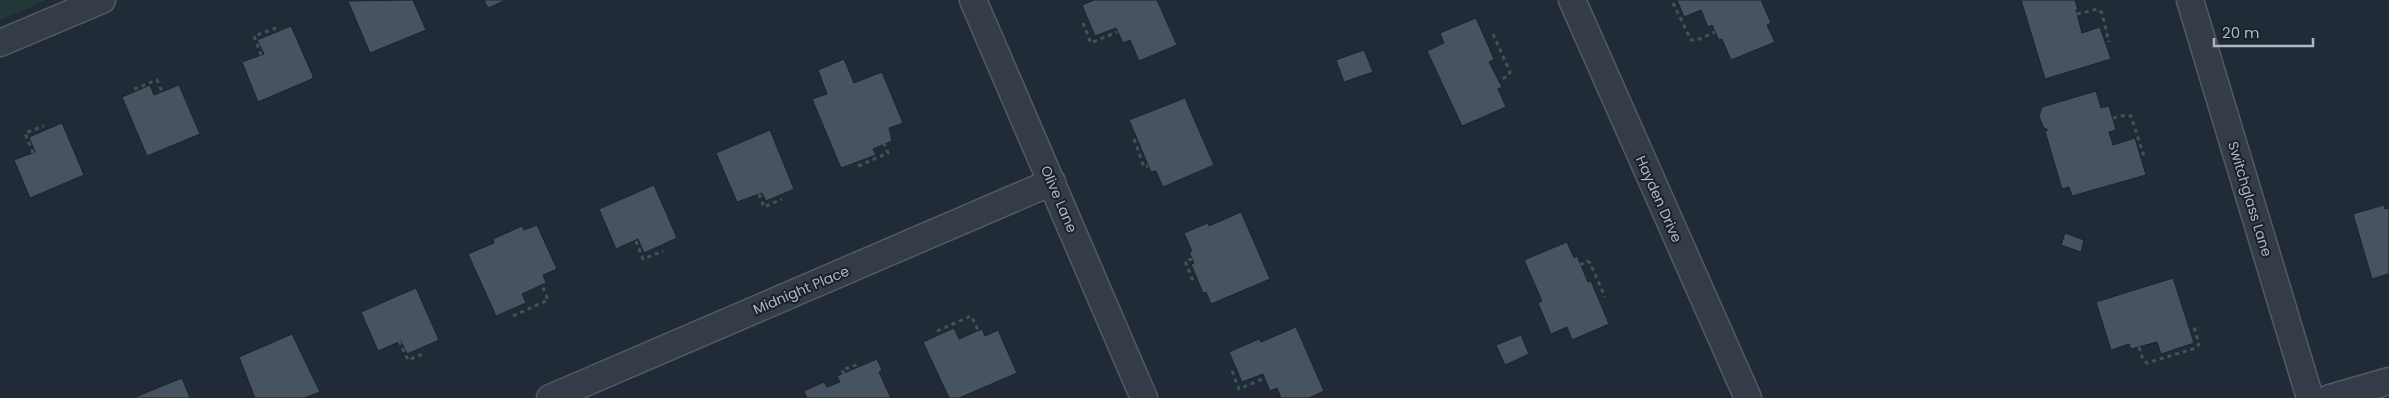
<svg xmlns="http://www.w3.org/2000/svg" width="2389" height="398" font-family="Poppins,sans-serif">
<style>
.green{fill:#223738}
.building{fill:#475361;stroke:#1b242e}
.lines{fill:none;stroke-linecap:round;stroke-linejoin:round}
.minor-casing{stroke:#515b65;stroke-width:29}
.path{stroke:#405455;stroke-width:3;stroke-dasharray:4 4;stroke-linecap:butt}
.minor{stroke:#343d47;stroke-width:26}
.labels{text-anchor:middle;stroke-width:4;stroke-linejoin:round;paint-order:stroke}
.street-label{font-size:14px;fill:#aeb8c4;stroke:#19222c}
</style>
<rect width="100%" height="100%" fill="#212b37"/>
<!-- green -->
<path class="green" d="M 2,0 L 47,0 L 0,20 L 0,1 Z"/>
<!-- building -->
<g class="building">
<path d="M 413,0 L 426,30 L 370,53 L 348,1 Z"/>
<path d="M 484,0 L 506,0 L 488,8 Z"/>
<path d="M 1094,0 L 1157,0 L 1177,45 L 1139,61 L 1130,40 L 1123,43 L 1116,28 L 1095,36 L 1082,5 Z"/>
<path d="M 1677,0 L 1761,0 L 1771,23 L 1767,25 L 1775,42 L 1731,60 L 1722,39 L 1719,40 L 1712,25 L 1708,27 L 1701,10 L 1684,17 Z"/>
<path d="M 2021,0 L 2075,0 L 2078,10 L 2076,10 L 2082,33 L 2100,27 L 2111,59 L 2045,79 Z"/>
<path d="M 1476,18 L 1494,59 L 1489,62 L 1502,87 L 1498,89 L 1506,107 L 1462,126 L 1427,51 L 1444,43 L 1440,33 Z"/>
<path d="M 291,26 L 313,76 L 312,79 L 258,102 L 242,62 L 264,54 L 257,40 Z"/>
<path d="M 1364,50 L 1373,72 L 1344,82 L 1336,60 Z"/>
<path d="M 844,59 L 854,83 L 882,72 L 903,123 L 889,128 L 892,141 L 873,149 L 876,155 L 841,168 L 812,99 L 827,94 L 818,70 Z"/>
<path d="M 150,85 L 154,95 L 179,85 L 200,134 L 147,156 L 122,97 Z"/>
<path d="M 2096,91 L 2101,108 L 2109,106 L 2116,130 L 2109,132 L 2113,145 L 2135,138 L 2146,175 L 2072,196 L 2069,187 L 2062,189 L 2045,131 L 2048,130 L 2043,127 L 2039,116 L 2042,107 Z"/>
<path d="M 1185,98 L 1214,165 L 1163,187 L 1156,171 L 1151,172 L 1129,120 Z"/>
<path d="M 62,123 L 84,175 L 30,198 L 14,160 L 35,152 L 29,137 Z"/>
<path d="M 770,130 L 794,189 L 766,201 L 762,193 L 737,202 L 716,153 Z"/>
<path d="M 654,185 L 677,238 L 644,253 L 638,239 L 616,249 L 599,209 Z"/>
<path d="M 2384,205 L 2385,209 L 2389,208 L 2389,277 L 2388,274 L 2372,279 L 2353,214 Z"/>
<path d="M 1241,212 L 1270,279 L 1211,304 L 1206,292 L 1203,293 L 1191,264 L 1194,263 L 1189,252 L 1192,251 L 1184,233 L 1208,223 L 1209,226 Z"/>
<path d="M 537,225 L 557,269 L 543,275 L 546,283 L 522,294 L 526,303 L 496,316 L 468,254 L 494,243 L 493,239 L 522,226 L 524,230 Z"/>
<path d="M 2065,233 L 2084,240 L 2081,252 L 2061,245 Z"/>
<path d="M 1567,242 L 1574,258 L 1577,256 L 1588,282 L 1591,281 L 1609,324 L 1572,340 L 1567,327 L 1551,334 L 1538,303 L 1542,301 L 1524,260 Z"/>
<path d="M 2173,278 L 2194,343 L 2161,354 L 2157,342 L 2131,349 L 2129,344 L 2111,350 L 2096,302 Z"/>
<path d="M 416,288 L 439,340 L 407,354 L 401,341 L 378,351 L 361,312 Z"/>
<path d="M 1296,327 L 1324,391 L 1309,398 L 1281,398 L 1277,388 L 1270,391 L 1263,374 L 1242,382 L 1229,352 L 1259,339 L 1261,342 Z"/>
<path d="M 954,328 L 959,339 L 982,329 L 985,336 L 998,330 L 1017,373 L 959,398 L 949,398 L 923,342 Z"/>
<path d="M 292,334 L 320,392 L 304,398 L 255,398 L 239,357 Z"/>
<path d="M 1521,335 L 1529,354 L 1505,365 L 1496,345 Z"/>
<path d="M 877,359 L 882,370 L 879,372 L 891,398 L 807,398 L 804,391 L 824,382 L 827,387 L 840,382 L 837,376 Z"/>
<path d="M 182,378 L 190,398 L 133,398 Z"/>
</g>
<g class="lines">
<defs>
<g id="minor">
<path d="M 973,0 L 1144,398"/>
<path d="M 1572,0 L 1748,398"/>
<path d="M 2190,0 L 2310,398"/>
<path d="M 0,43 L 102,0"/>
<path d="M 550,398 L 1052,182"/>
<path d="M 2330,398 L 2389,381"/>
</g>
</defs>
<!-- minor casing -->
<use href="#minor" class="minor-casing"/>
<!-- path -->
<g class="path">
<path d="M 1673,3 L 1691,40 L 1697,40 L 1715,32"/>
<path d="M 2077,14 L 2098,9 L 2102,13 L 2109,42"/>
<path d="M 1083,23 L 1091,43 L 1117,32"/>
<path d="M 1493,34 L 1510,72 L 1508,76 L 1499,80"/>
<path d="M 261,55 L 254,36 L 276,28"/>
<path d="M 134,89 L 157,80 L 162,92"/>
<path d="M 2113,118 L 2126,115 L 2131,116 L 2144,156"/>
<path d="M 1134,139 L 1144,167 L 1148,166"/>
<path d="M 33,153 L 25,133 L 44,126"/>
<path d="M 858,166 L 888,153 L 884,144"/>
<path d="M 759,194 L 764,207 L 782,199"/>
<path d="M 636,241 L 643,259 L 663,251"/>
<path d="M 1192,259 L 1185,261 L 1193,281"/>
<path d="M 1580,265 L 1587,261 L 1590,263 L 1605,297"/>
<path d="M 513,316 L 548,300 L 542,285"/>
<path d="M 937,331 L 971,316 L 978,330"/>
<path d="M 399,341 L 408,360 L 425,353"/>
<path d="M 2139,347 L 2143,360 L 2147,363 L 2196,348 L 2199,344 L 2194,327"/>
<path d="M 1232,371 L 1239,389 L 1265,378"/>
<path d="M 844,374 L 842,370 L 859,364"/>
</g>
<!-- minor -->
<use href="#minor" class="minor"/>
</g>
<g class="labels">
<!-- street labels -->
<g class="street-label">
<text transform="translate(1059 199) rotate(67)" y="5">Olive Lane</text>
<text transform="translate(1659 199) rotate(66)" y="5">Hayden Drive</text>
<text transform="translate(2250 199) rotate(73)" y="5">Switchglass Lane</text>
<text transform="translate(801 290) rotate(-23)" y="5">Midnight Place</text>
</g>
</g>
<!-- scale -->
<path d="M2214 38v8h99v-8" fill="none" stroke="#aeb8c4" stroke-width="2.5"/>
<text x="2222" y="38" font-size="15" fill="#aeb8c4" stroke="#19222c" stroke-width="4" paint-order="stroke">20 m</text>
</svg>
